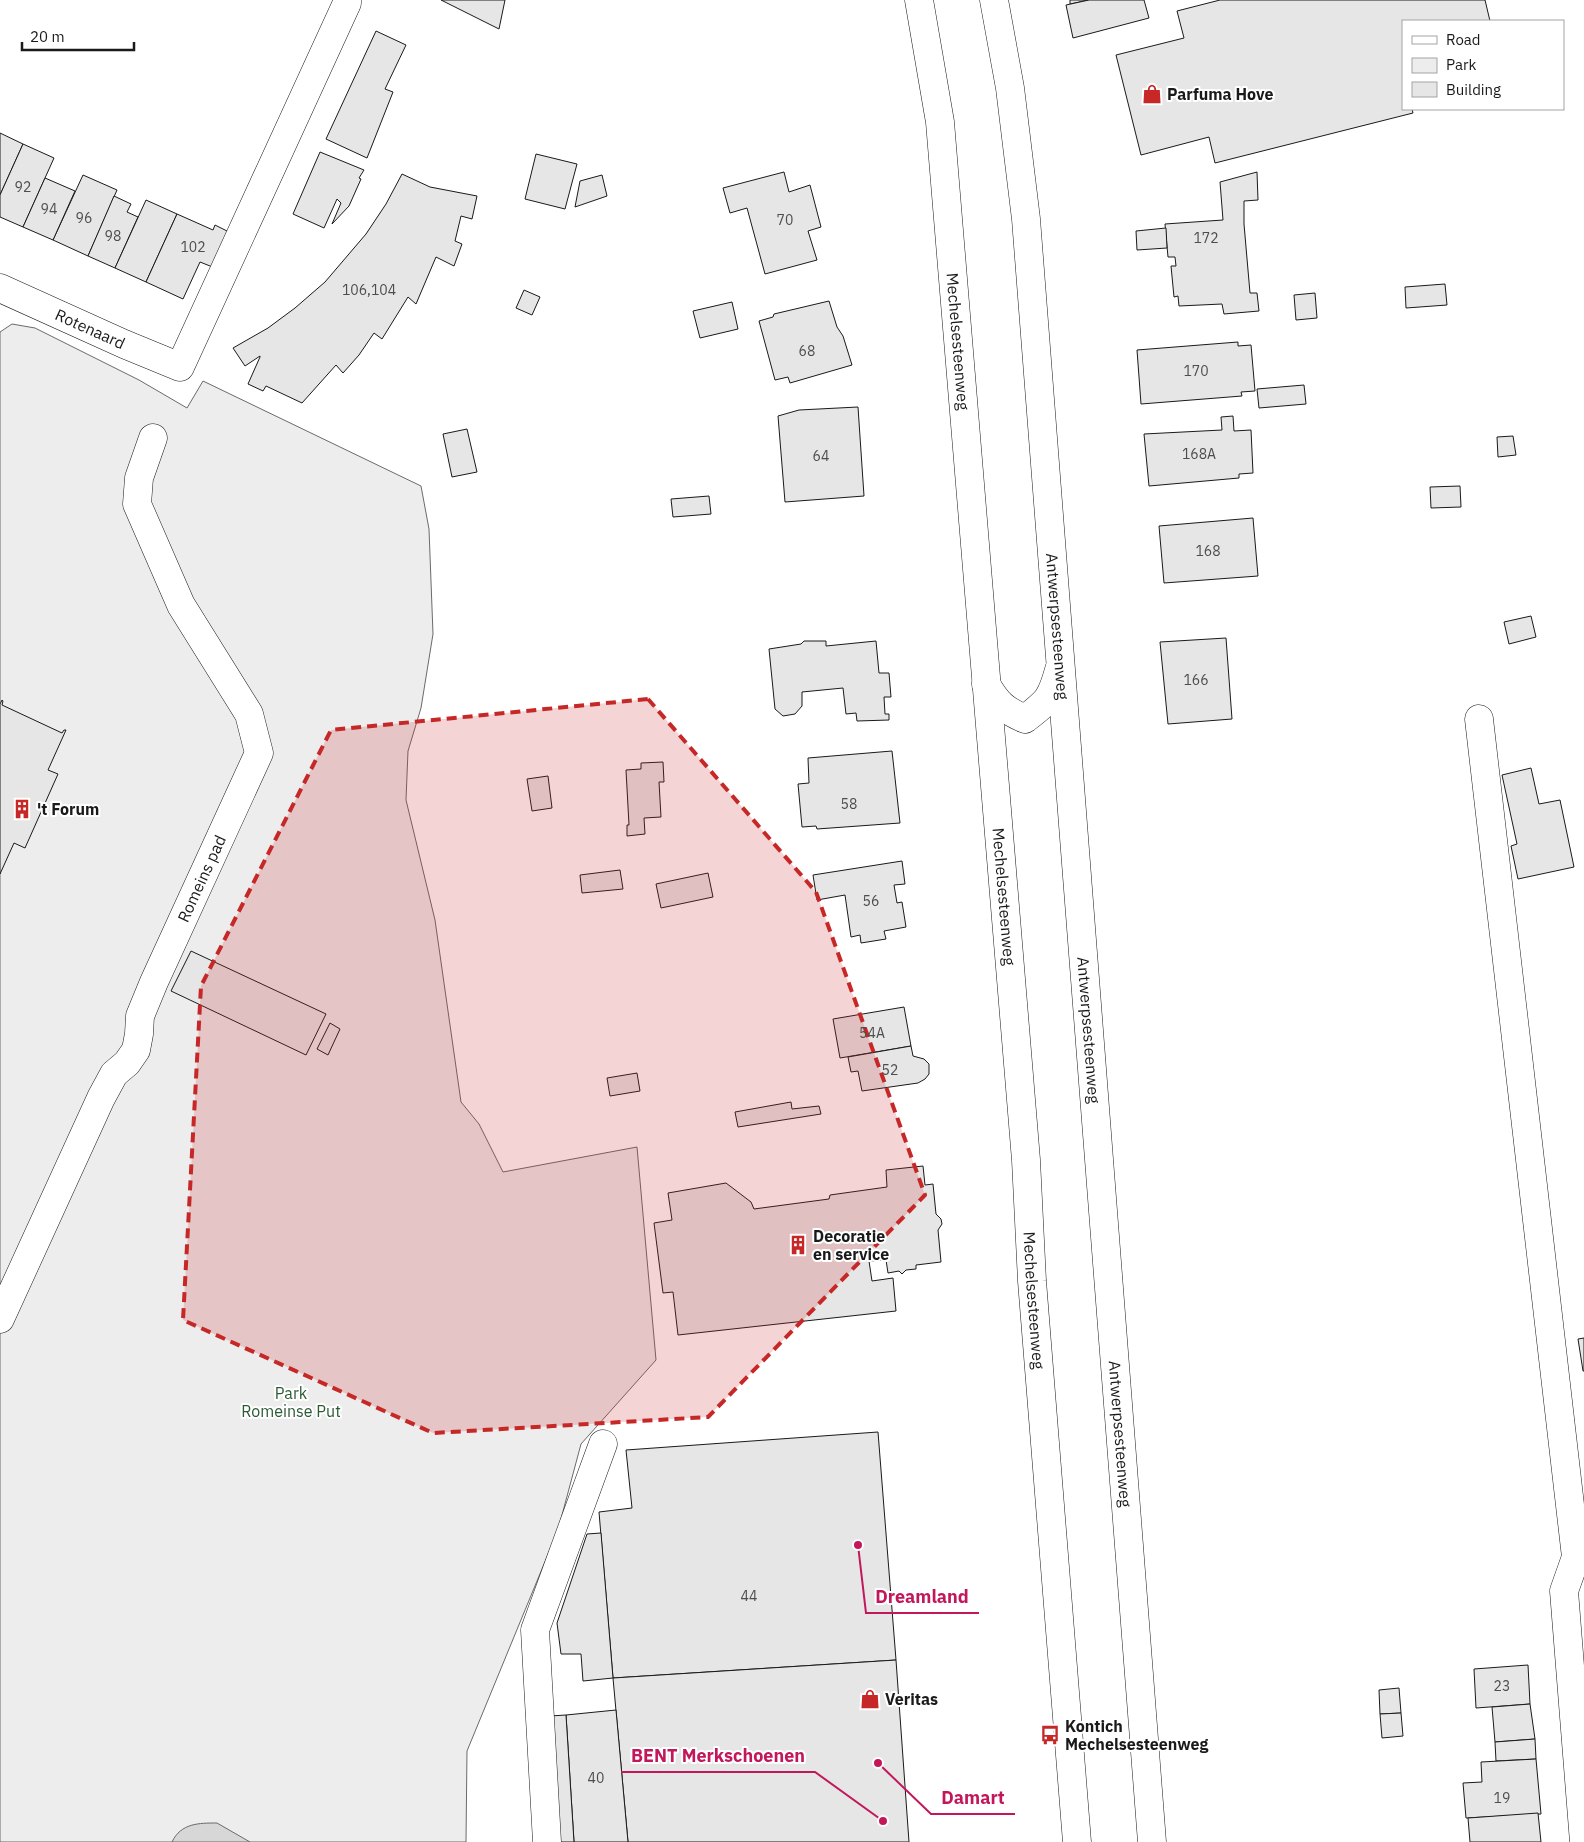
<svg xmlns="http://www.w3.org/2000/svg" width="1584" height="1842" font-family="'IBM Plex Sans',sans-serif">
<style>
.green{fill:#ededed;stroke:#6a6a6a}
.water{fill:#d7d7d7;stroke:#6a6a6a}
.building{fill:#e6e6e6;stroke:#1a1a1a}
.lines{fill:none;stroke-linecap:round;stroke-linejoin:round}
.minor-casing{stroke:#1a1a1a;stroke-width:29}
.major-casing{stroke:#1a1a1a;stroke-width:29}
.minor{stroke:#fff;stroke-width:28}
.major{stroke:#fff;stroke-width:28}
.marked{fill:#c62828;fill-opacity:0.2;stroke:#c62828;stroke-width:4;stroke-dasharray:10 6;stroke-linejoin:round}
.labels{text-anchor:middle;stroke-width:4;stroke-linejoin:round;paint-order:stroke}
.number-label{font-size:14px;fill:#4d4d4d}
.poi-label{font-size:16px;font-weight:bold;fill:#1a1a1a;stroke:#fff;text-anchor:start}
.street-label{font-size:16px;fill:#1a1a1a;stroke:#fff}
.park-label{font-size:16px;fill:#2b5a34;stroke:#fff}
.leader{fill:none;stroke:#c2185b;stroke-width:2}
.callout-dot{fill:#c2185b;stroke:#fff;stroke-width:2}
.callout-label{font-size:18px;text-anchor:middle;font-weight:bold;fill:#c2185b;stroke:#fff;stroke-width:4;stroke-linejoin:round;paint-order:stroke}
</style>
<rect width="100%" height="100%" fill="#fff"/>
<!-- green -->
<path class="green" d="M 12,324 L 35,328 L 139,380 L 187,408 L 203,381 L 421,486 L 429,529 L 433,634 L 421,708 L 408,751 L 406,800 L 435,920 L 461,1102 L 479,1124 L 503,1172 L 637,1147 L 656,1360 L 581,1444 L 558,1530 L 467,1751 L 466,1842 L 0,1842 L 0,332 Z"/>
<!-- water -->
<path class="water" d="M 217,1823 L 250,1842 L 172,1842 C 181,1823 199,1823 217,1823 Z"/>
<!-- building -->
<g class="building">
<path d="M 441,0 L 505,0 L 499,29 Z"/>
<path d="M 1070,0 L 1089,0 L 1070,4 Z"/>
<path d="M 1089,0 L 1144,0 L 1149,18 L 1073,38 L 1066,5 Z"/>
<path d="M 1220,0 L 1485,0 L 1490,21 L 1403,21 L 1403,109 L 1412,109 L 1413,113 L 1215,163 L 1209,137 L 1141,155 L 1116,55 L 1184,38 L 1177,11 Z"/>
<path d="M 376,31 L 406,45 L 385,89 L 393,92 L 367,158 L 326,139 Z"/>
<path d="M 0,133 L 23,144 L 0,195 Z"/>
<path d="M 23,144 L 54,158 L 23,227 L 0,217 L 0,195 Z"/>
<path d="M 320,152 L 364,170 L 359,178 L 361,179 L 349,206 L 332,224 L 341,203 L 337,199 L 324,228 L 293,214 Z"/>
<path d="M 536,154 L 577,164 L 565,209 L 525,199 Z"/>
<path d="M 784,172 L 789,192 L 810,185 L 821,227 L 808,231 L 817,260 L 765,274 L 747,208 L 730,213 L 723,188 Z"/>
<path d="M 1257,172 L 1258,200 L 1244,201 L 1244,224 L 1250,293 L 1257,293 L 1259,311 L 1224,314 L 1222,304 L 1179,306 L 1178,296 L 1174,297 L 1171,266 L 1176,266 L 1175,257 L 1168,257 L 1165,224 L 1223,220 L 1220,182 Z"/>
<path d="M 402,174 L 430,187 L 477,196 L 472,219 L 461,216 L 455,241 L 462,244 L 454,266 L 436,257 L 416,304 L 408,297 L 382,339 L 374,333 L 359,355 L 343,373 L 336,365 L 302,403 L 266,386 L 263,391 L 248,384 L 260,357 L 260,356 L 245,366 L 233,348 L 268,328 L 295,308 L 325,282 L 366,234 L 386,204 Z"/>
<path d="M 83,175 L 117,190 L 88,256 L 53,240 Z"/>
<path d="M 602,175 L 607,196 L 575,207 L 580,181 Z"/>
<path d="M 45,178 L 75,191 L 53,240 L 23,227 Z"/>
<path d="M 114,196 L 131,204 L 127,212 L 138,217 L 115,268 L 88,256 Z"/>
<path d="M 146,200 L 177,214 L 146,282 L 115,268 Z"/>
<path d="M 177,214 L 213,230 L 215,225 L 231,233 L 215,268 L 200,262 L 183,299 L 146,282 Z"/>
<path d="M 1166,228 L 1167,248 L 1137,250 L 1136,231 Z"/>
<path d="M 1445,284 L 1447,305 L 1406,308 L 1405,287 Z"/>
<path d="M 524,290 L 540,297 L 532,315 L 516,308 Z"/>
<path d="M 1315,293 L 1317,318 L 1296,320 L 1294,295 Z"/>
<path d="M 829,301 L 837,327 L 843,336 L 852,365 L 790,383 L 788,377 L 775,380 L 759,321 L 773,317 L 774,314 Z"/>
<path d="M 732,302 L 738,329 L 700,338 L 693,311 Z"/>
<path d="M 1238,342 L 1238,346 L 1251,345 L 1255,391 L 1241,392 L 1242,396 L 1141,404 L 1137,350 Z"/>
<path d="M 1304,385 L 1306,404 L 1259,408 L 1257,389 Z"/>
<path d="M 858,407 L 864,496 L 785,502 L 778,416 L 799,410 Z"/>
<path d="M 1233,416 L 1234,431 L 1251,430 L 1253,473 L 1239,474 L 1239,478 L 1149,486 L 1144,434 L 1222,430 L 1221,417 Z"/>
<path d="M 467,429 L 477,472 L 452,477 L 443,434 Z"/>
<path d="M 1513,436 L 1516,455 L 1498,457 L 1497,437 Z"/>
<path d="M 1460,486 L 1461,507 L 1431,508 L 1430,487 Z"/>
<path d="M 709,496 L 711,514 L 673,517 L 671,499 Z"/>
<path d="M 1253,518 L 1258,576 L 1164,583 L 1159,526 Z"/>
<path d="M 1531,616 L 1536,637 L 1509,644 L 1504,622 Z"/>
<path d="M 1226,638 L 1232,719 L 1168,724 L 1160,642 Z"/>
<path d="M 804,641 L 826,641 L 826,646 L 876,641 L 879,673 L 889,673 L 891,697 L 884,697 L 885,714 L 889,714 L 889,720 L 857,721 L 856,713 L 846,714 L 843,688 L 802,692 L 802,706 L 795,714 L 783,716 L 775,709 L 769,649 L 801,644 Z"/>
<path d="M 2,700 L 3,701 L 2,705 L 62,733 L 64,730 L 66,730 L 48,770 L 58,774 L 25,848 L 14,843 L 0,874 L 0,704 Z"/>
<path d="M 892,751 L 900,823 L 817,829 L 816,826 L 802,827 L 798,784 L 809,783 L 808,758 Z"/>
<path d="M 663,762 L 664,782 L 659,782 L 661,817 L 644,818 L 645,834 L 627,836 L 627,825 L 629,825 L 626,770 L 641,769 L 641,763 Z"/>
<path d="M 1531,768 L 1539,804 L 1560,800 L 1574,867 L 1518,879 L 1511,846 L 1517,844 L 1502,775 Z"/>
<path d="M 548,776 L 552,808 L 532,811 L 527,779 Z"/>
<path d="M 902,861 L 905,884 L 894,885 L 897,903 L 902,902 L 906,927 L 884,931 L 886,939 L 861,943 L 860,935 L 851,937 L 845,895 L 817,900 L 813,875 Z"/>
<path d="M 620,870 L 623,889 L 582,893 L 580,875 Z"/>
<path d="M 708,873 L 713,897 L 661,908 L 656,884 Z"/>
<path d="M 191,951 L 326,1014 L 306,1055 L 171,991 Z"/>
<path d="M 904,1007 L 911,1046 L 840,1058 L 833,1019 Z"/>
<path d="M 330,1023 L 340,1029 L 328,1055 L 317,1049 Z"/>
<path d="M 911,1046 L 913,1056 L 924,1059 L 929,1064 L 929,1074 L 925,1079 L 918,1083 L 862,1091 L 858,1071 L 851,1072 L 848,1057 Z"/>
<path d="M 637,1073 L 640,1091 L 610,1096 L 607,1078 Z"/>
<path d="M 791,1102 L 792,1109 L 819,1106 L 821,1114 L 738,1127 L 735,1112 Z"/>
<path d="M 923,1166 L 925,1185 L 933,1184 L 936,1214 L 941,1219 L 942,1224 L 938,1230 L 941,1262 L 916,1265 L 916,1269 L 906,1270 L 902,1274 L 899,1271 L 888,1273 L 886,1260 L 869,1261 L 872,1281 L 893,1278 L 896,1311 L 678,1335 L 673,1292 L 663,1293 L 654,1223 L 672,1220 L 668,1193 L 726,1183 L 751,1202 L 754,1209 L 829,1199 L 830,1195 L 887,1187 L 886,1170 Z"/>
<path d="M 1584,1338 L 1584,1371 L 1583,1371 L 1578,1339 Z"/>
<path d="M 878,1432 L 896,1660 L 613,1678 L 599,1512 L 632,1508 L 626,1450 Z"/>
<path d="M 601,1533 L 613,1678 L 583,1681 L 581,1654 L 561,1654 L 557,1623 L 587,1534 Z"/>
<path d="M 896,1660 L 909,1842 L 628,1842 L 613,1678 Z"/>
<path d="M 1528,1665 L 1530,1704 L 1476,1708 L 1474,1669 Z"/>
<path d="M 1399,1688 L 1401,1713 L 1380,1714 L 1379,1690 Z"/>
<path d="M 1530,1704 L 1535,1739 L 1495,1742 L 1492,1707 Z"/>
<path d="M 616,1710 L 628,1842 L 574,1842 L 566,1715 Z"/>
<path d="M 1401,1713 L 1403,1736 L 1382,1738 L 1380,1714 Z"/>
<path d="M 566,1715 L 574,1842 L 559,1842 L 550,1716 Z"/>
<path d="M 1535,1739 L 1536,1759 L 1496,1761 L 1495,1742 Z"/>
<path d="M 1536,1759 L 1541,1814 L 1466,1818 L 1463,1783 L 1482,1782 L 1481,1762 Z"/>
<path d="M 1538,1813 L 1541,1842 L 1470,1842 L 1468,1818 Z"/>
</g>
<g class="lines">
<defs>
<g id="minor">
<path id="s1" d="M 0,288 L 124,344 L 180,367 L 347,3 L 347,0"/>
<path d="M 1479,719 L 1576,1557 L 1564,1591 L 1584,1842"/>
<path id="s2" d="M 0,1319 L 101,1098 L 114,1074 L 127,1063 L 136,1050 L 139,1034 L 140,1016 L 154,982 L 259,753 L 249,714 L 181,605 L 137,504 L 139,478 L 153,438"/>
<path d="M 547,1842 L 535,1630 L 603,1444"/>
</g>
<g id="major">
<path id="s3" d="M 919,0 L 940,122 L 1026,1160 L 1032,1281 L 1077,1842"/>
<path id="s4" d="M 994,0 L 1010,88 L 1026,219 L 1152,1842"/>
<path d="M 986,684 C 997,703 1004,710 1025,719 C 1048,701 1051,699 1059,670"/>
</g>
</defs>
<!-- minor casing -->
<use href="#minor" class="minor-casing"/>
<!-- major casing -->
<use href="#major" class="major-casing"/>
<!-- minor -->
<use href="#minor" class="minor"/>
<!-- major -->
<use href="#major" class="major"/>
</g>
<!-- marked area -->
<path class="marked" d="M 648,699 L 816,892 L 925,1195 L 708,1417 L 433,1433 L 183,1320 L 201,986 L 331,730 Z"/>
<!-- icons -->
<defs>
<symbol id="shop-bare" viewBox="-9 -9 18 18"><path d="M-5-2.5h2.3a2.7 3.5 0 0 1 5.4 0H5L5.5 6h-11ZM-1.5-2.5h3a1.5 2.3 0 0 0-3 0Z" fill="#c62828" stroke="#fff" stroke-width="2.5" paint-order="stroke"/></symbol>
<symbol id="building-bare" viewBox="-9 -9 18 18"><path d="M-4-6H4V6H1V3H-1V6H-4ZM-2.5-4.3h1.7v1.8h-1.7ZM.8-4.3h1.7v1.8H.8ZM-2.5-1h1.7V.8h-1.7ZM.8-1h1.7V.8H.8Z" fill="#c62828" stroke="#fff" stroke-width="2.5" paint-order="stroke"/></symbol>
<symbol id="bus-bare" viewBox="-9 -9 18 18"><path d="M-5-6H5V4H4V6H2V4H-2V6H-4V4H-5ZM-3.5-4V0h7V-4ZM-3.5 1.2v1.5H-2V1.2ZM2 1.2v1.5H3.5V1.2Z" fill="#c62828" stroke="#fff" stroke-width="2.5" paint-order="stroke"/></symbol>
</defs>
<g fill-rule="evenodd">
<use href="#shop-bare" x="1138" y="80" width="28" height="28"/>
<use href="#building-bare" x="8" y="795" width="28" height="28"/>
<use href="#building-bare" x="784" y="1231" width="28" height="28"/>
<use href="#shop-bare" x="856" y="1685" width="28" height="28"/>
<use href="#bus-bare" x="1036" y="1721" width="28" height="28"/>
</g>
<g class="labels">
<!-- number labels -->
<g class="number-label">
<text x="23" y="192">92</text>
<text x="49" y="214">94</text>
<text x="84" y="223">96</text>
<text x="785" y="225">70</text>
<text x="113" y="241">98</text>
<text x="1206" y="243">172</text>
<text x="193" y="252">102</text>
<text x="369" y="295">106,104</text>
<text x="807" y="356">68</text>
<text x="1196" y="376">170</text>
<text x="1199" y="459">168A</text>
<text x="821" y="461">64</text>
<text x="1208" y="556">168</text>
<text x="1196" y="685">166</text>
<text x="849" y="809">58</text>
<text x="871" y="906">56</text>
<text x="872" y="1038">54A</text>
<text x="890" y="1075">52</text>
<text x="749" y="1601">44</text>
<text x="1502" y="1691">23</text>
<text x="596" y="1783">40</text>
<text x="1502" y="1803">19</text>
</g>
<!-- poi labels -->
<g class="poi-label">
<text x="1167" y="100">Parfuma Hove</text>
<text x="37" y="815">'t Forum</text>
<text x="813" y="1242">Decoratie<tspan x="813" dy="18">en service</tspan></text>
<text x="885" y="1705">Veritas</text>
<text x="1065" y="1732">Kontich<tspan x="1065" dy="18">Mechelsesteenweg</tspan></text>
</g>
<!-- street labels -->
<g class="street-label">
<text dy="6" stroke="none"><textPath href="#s1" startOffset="99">Rotenaard</textPath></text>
<text dy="6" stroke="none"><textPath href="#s3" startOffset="344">Mechelsesteenweg</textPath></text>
<text dy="6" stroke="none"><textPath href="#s4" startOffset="630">Antwerpsesteenweg</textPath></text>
<text dy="6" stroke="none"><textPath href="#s2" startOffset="488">Romeins pad</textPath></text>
<text dy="6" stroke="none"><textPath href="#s3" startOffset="901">Mechelsesteenweg</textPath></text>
<text dy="6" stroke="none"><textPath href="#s4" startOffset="1035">Antwerpsesteenweg</textPath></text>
<text dy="6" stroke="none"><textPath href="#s3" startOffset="1306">Mechelsesteenweg</textPath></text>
<text dy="6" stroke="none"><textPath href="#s4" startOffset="1440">Antwerpsesteenweg</textPath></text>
</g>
<!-- park labels -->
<g class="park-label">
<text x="291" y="1399">Park<tspan x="291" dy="18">Romeinse Put</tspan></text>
</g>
</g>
<!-- callouts -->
<path class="leader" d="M858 1545L866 1613H979M883 1821L815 1772H621M878 1763L931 1814H1015"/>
<g class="callout-dot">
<circle cx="858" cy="1545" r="5"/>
<circle cx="883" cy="1821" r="5"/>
<circle cx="878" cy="1763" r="5"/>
</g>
<g class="callout-label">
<text x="922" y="1603">Dreamland</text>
<text x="718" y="1762">BENT Merkschoenen</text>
<text x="973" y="1804">Damart</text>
</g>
<!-- legend -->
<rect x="1402" y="20" width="162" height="90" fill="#ffffff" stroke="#a3a3a3"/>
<rect x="1412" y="36" width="25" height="8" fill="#ffffff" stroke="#a3a3a3"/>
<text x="1446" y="45" font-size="15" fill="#1a1a1a">Road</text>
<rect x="1412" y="58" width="25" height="15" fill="#ededed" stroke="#a3a3a3"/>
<text x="1446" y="70" font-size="15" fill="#1a1a1a">Park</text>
<rect x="1412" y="82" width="25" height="15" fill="#e6e6e6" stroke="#a3a3a3"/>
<text x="1446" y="95" font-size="15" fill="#1a1a1a">Building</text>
<!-- scale -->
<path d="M22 42v8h112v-8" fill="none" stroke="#1a1a1a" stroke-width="2.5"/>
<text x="30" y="42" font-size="15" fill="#1a1a1a" stroke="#ffffff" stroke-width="4" paint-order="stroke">20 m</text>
</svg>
